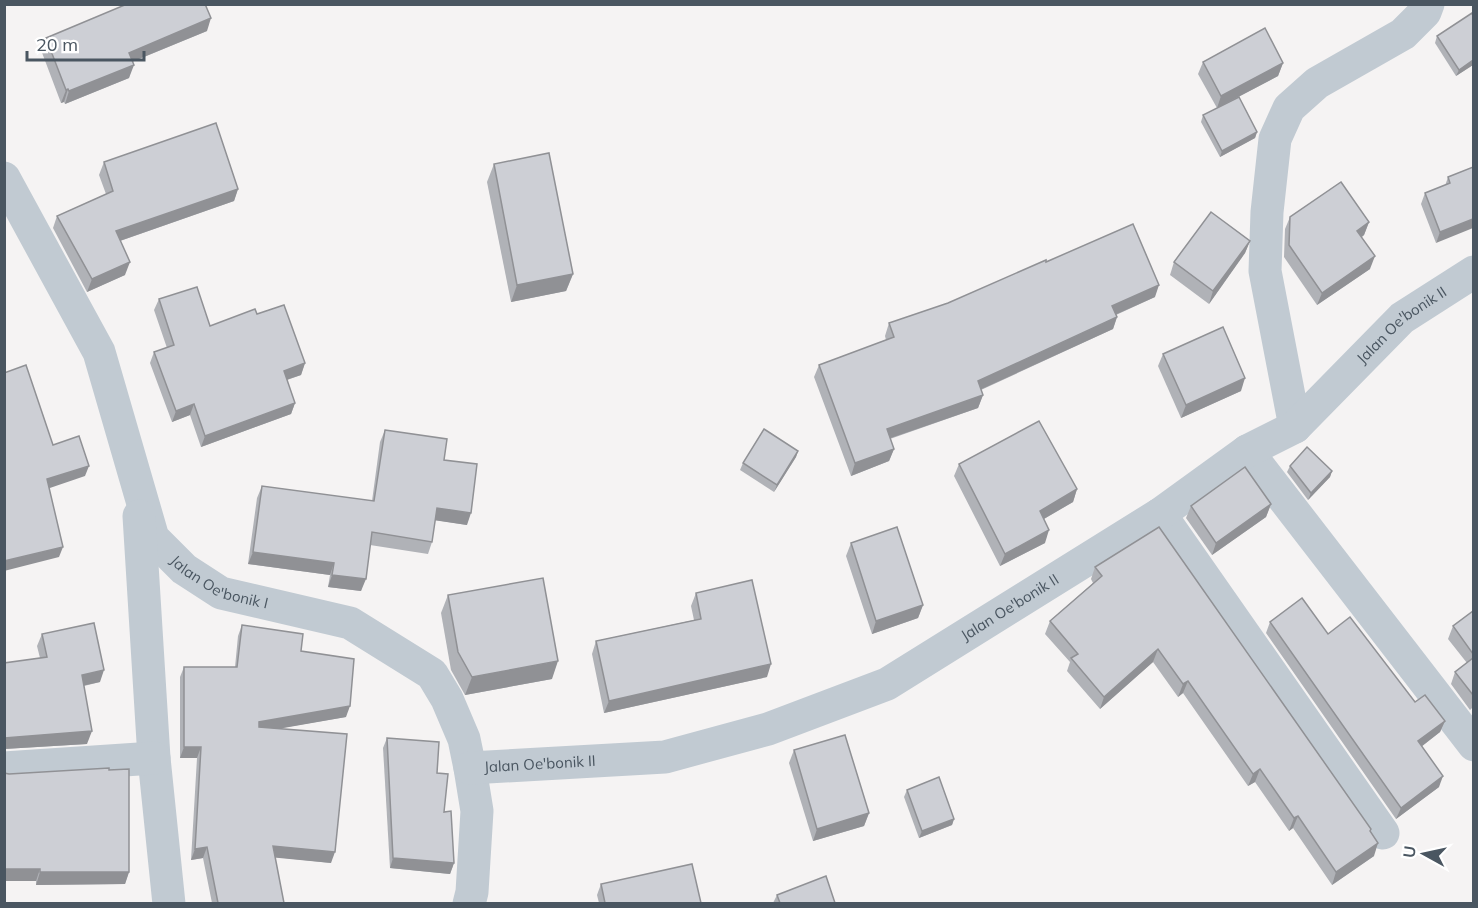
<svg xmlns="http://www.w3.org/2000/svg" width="1478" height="908" font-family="Mulish,sans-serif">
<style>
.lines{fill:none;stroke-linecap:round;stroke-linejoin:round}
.minor{stroke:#c1cad2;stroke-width:33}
.wall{fill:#b0b2b7}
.shaded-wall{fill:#909195}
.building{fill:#cdcfd5;stroke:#909195;stroke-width:1.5}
.labels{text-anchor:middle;stroke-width:6;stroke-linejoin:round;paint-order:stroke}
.street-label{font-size:15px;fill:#4a5661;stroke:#fff}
</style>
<rect width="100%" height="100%" fill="#f5f3f3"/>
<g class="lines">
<!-- minor -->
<g class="minor">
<path id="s1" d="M 4,178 L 99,352 L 153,538 L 184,569 L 221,593 L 350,623 L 432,674 L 447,699 L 464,739 L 470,768 L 477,811 L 472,892 L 469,904"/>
<path d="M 1295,427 L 1265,271 L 1267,212 L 1275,139 L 1289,108 L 1317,83 L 1403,34 L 1425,12 L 1428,4"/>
<path d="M 1247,451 L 1474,745"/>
<path d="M 1160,514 L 1383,833"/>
<path d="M 139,516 L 154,758 L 169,904"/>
<path d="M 4,768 L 154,758"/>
<path id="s2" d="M 470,768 L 665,757 L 768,729 L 887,684 L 1160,514 L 1247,451 L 1295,427 L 1402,318 L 1474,272"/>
</g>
</g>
<!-- wall -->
<g class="wall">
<path d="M 207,31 L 132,62 L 129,78 L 65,104 L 64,102 L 61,103 L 41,50 L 46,38 Z"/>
<path d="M 1437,36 L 1473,65 L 1456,76 L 1435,43 Z"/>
<path d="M 1203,62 L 1283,63 L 1278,76 L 1225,104 L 1257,132 L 1255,138 L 1220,157 L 1201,122 L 1203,115 L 1217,108 L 1198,74 Z"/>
<path d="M 104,162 L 238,189 L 234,201 L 120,241 L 125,275 L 87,292 L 53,228 L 57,216 L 106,194 L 99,175 Z"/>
<path d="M 494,164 L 573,274 L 566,291 L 511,302 L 487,182 Z"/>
<path d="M 1473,167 L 1436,243 L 1421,204 L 1425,193 L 1445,186 L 1448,177 Z"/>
<path d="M 1290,217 L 1369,222 L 1364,235 L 1362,237 L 1370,269 L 1317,305 L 1284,257 L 1285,229 Z"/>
<path d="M 1250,241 L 1245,253 L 1209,304 L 1170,275 L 1174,262 Z"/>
<path d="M 1046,262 L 1155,297 L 1116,315 L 1117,317 L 1113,329 L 981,390 L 983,395 L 978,408 L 890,439 L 894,449 L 889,461 L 851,476 L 814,377 L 819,365 L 886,340 L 885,336 L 889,323 L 948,303 Z"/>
<path d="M 159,299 L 210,326 L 257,314 L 305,363 L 301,375 L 287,380 L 295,403 L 291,414 L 201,447 L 190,415 L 172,422 L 150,363 L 154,352 L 167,348 L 154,310 Z"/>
<path d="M 1163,354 L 1241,391 L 1181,418 L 1158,366 Z"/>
<path d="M 385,430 L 444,460 L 467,525 L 435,520 L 432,542 L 428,554 L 370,545 L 361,591 L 328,587 L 330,575 L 248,564 L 257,498 L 262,486 L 372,501 L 380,442 Z"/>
<path d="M 798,451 L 796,457 L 774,492 L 740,470 L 743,463 Z"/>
<path d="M 959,464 L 1077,489 L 1073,502 L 1044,519 L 1045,543 L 1000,566 L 954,476 Z"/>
<path d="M 1290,466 L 1332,471 L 1330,477 L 1308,500 L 1287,472 Z"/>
<path d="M 1271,504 L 1266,517 L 1212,555 L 1186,518 L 1191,506 Z"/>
<path d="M 851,543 L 923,605 L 918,618 L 872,634 L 846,556 Z"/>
<path d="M 1095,567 L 1370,832 L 1374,856 L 1332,885 L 1293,828 L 1289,831 L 1255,782 L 1248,786 L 1183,693 L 1178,697 L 1153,662 L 1100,709 L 1067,671 L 1070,662 L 1045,634 L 1050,621 L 1093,583 L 1091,579 Z"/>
<path d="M 696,593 L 767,677 L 604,713 L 592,654 L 596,641 L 694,620 L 691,606 Z"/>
<path d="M 448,595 L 552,679 L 465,695 L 451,670 L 441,613 Z"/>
<path d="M 1473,611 L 1473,707 L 1470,710 L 1451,684 L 1455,672 L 1467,663 L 1448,639 L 1453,626 Z"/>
<path d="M 1270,622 L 1328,634 L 1415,702 L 1445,721 L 1440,732 L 1421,747 L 1439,787 L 1396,819 L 1266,633 Z"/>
<path d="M 242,625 L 301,651 L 346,717 L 281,728 L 331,863 L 275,857 L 284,903 L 212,903 L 203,858 L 191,860 L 197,758 L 180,758 L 180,677 L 184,667 L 235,667 L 238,636 Z"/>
<path d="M 42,634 L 100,682 L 84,686 L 87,744 L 4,749 L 4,663 L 40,658 L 37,646 Z"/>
<path d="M 387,738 L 437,773 L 454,863 L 450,874 L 390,868 L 383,748 Z"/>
<path d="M 794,750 L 869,813 L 864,826 L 813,841 L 789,763 Z"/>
<path d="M 4,773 L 129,872 L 125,884 L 36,885 L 36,881 L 4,881 Z"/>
<path d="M 907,790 L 954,819 L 952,825 L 919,838 L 904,797 Z"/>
<path d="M 601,884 L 701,903 L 599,903 L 597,895 Z"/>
<path d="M 777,895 L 835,903 L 773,903 Z"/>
</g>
<!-- shaded-wall -->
<g class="shaded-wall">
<path d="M 211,18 L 207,31 L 124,65 L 129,53 Z"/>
<path d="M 1473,60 L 1473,65 L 1456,76 L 1459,70 Z"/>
<path d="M 1283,63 L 1278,76 L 1217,108 L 1221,96 Z"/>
<path d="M 134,65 L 129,78 L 65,104 L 69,91 Z"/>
<path d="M 68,89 L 64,102 L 61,103 L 66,90 Z"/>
<path d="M 1257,132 L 1255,138 L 1220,157 L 1222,151 Z"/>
<path d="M 238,189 L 234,201 L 111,244 L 116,231 Z"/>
<path d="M 1473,219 L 1473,228 L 1436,243 L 1440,232 Z"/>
<path d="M 1369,222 L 1364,235 L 1353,243 L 1357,231 Z"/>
<path d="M 1250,241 L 1245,253 L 1209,304 L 1213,291 Z"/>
<path d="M 1375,256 L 1370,269 L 1317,305 L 1322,293 Z"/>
<path d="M 130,262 L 125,275 L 87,292 L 92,279 Z"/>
<path d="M 573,274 L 566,291 L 511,302 L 517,285 Z"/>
<path d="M 1159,285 L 1155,297 L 1108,318 L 1112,306 Z"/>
<path d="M 1117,317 L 1113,329 L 973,393 L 978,381 Z"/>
<path d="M 305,363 L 301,375 L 280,382 L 284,371 Z"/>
<path d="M 1245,378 L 1241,391 L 1181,418 L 1186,405 Z"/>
<path d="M 983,395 L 978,408 L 882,441 L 887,429 Z"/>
<path d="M 295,403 L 291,414 L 201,447 L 205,436 Z"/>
<path d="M 194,404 L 190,415 L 172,422 L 176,411 Z"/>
<path d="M 894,449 L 889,461 L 851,476 L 855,463 Z"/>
<path d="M 798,451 L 796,457 L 774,492 L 777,485 Z"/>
<path d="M 89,466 L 85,476 L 44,490 L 47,479 Z"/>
<path d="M 1332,471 L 1330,477 L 1308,500 L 1311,493 Z"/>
<path d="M 1077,489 L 1073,502 L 1035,524 L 1040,511 Z"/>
<path d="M 1271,504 L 1266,517 L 1212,555 L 1216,543 Z"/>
<path d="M 437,508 L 471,513 L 467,525 L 433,520 Z"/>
<path d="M 1049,530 L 1045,543 L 1000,566 L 1005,554 Z"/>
<path d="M 63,547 L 59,557 L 4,571 L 4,561 Z"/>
<path d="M 253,552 L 334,563 L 330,575 L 248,564 Z"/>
<path d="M 332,575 L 366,579 L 361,591 L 328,587 Z"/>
<path d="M 923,605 L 918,618 L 872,634 L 876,621 Z"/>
<path d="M 1158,649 L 1153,662 L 1100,709 L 1104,697 Z"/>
<path d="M 558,661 L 552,679 L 465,695 L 472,677 Z"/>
<path d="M 771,664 L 767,677 L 604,713 L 609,701 Z"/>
<path d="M 104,670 L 100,682 L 77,687 L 82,675 Z"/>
<path d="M 1188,681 L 1183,693 L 1178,697 L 1183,684 Z"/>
<path d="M 350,706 L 346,717 L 255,733 L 259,722 Z"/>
<path d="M 1445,721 L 1440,732 L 1413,753 L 1418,741 Z"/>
<path d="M 92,731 L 87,744 L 4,749 L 4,738 L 7,737 Z"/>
<path d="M 184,747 L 201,747 L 197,758 L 180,758 Z"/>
<path d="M 1260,769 L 1255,782 L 1248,786 L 1253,774 Z"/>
<path d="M 1443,776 L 1439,787 L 1396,819 L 1401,808 Z"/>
<path d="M 869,813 L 864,826 L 813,841 L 817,829 Z"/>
<path d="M 1298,816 L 1293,828 L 1289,831 L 1294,818 Z"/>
<path d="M 954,819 L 952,825 L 919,838 L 922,831 Z"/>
<path d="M 1378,843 L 1374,856 L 1332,885 L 1336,872 Z"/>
<path d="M 273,846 L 335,852 L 331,863 L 269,857 Z"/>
<path d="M 207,847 L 203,858 L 191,860 L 195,849 Z"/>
<path d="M 393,858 L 454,863 L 450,874 L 390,868 Z"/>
<path d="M 4,869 L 40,869 L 36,881 L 4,881 Z"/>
<path d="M 40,872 L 129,872 L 125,884 L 36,885 Z"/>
</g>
<!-- building -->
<g class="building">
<path d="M 127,4 L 205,4 L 211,18 L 129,53 L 134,65 L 69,91 L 68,89 L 66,90 L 46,38 Z"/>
<path d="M 1472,13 L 1473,16 L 1473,60 L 1459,70 L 1437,36 Z"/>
<path d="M 1265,28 L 1283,63 L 1221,96 L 1203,62 Z"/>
<path d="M 1239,97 L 1257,132 L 1222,151 L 1203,115 Z"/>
<path d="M 216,123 L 238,189 L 116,231 L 130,262 L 92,279 L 57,216 L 113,191 L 104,162 Z"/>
<path d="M 549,153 L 573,274 L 517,285 L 494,164 Z"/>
<path d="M 1473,167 L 1473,219 L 1440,232 L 1425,193 L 1450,183 L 1448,177 Z"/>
<path d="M 1341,182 L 1369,222 L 1357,231 L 1375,256 L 1322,293 L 1289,245 L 1290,217 Z"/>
<path d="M 1211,212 L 1250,241 L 1213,291 L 1174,262 Z"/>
<path d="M 1133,224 L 1159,285 L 1112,306 L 1117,317 L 978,381 L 983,395 L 887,429 L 894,449 L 855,463 L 819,365 L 894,337 L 889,323 L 948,303 L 1046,260 L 1046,262 Z"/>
<path d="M 197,287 L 210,326 L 255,309 L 257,314 L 284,305 L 305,363 L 284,371 L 295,403 L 205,436 L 194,404 L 176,411 L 154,352 L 174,345 L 159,299 Z"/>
<path d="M 1223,327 L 1245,378 L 1186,405 L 1163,354 Z"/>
<path d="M 26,365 L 53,445 L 79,436 L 89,466 L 47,479 L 63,547 L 4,561 L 4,373 Z"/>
<path d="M 1039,421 L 1077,489 L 1040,511 L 1049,530 L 1005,554 L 959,464 Z"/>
<path d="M 764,429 L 798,451 L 777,485 L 743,463 Z"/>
<path d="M 385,430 L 447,439 L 444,460 L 477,464 L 471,513 L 437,508 L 432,542 L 372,532 L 366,579 L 332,575 L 334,563 L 253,552 L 262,486 L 374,501 Z"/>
<path d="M 1307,447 L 1332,471 L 1311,493 L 1290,466 Z"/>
<path d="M 1245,467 L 1271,504 L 1216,543 L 1191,506 Z"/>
<path d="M 897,527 L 923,605 L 876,621 L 851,543 Z"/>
<path d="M 1159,527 L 1371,829 L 1370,831 L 1378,843 L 1336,872 L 1298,816 L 1294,818 L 1260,769 L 1253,774 L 1188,681 L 1183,684 L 1158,649 L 1104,697 L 1071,658 L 1078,654 L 1050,621 L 1102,576 L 1095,567 Z"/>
<path d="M 543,578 L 558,661 L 472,677 L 458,652 L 448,595 Z"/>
<path d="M 752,580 L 771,664 L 609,701 L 596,641 L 701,619 L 696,593 Z"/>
<path d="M 1302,598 L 1328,634 L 1350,617 L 1415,702 L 1425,695 L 1445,721 L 1418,741 L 1443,776 L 1401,808 L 1270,622 Z"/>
<path d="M 1473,611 L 1473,654 L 1453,626 Z"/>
<path d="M 94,623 L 104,670 L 82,675 L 92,731 L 4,738 L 4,663 L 47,657 L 42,634 Z"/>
<path d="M 242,625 L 303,634 L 301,651 L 354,659 L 350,706 L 259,722 L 259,727 L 347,734 L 335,852 L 273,846 L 284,903 L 218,903 L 207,847 L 195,849 L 201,747 L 184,747 L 184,667 L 237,667 Z"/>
<path d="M 1473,658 L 1473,695 L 1455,672 Z"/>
<path d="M 845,735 L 869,813 L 817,829 L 794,750 Z"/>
<path d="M 387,738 L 439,742 L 437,773 L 448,774 L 444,812 L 451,811 L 454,863 L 393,858 Z"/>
<path d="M 109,768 L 109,770 L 129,769 L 129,872 L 40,872 L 40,869 L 4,869 L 4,773 L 9,774 Z"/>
<path d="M 939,777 L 954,819 L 922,831 L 907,790 Z"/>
<path d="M 692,864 L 701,903 L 605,903 L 601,884 Z"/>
<path d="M 826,876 L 835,903 L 780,903 L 777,895 Z"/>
</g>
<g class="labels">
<!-- street labels -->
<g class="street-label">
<text dy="5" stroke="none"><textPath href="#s2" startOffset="1060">Jalan Oe'bonik II</textPath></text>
<text dy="5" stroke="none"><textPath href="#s1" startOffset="474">Jalan Oe'bonik I</textPath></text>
<text dy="5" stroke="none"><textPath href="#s2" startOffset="574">Jalan Oe'bonik II</textPath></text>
<text dy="5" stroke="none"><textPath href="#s2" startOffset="70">Jalan Oe'bonik II</textPath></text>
</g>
</g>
<!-- border -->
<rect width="1478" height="908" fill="none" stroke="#4a5661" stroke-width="12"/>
<!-- north arrow -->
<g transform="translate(1424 854) rotate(278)" stroke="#ffffff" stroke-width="4.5" paint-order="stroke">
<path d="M0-4.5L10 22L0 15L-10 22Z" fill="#4a5661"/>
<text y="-9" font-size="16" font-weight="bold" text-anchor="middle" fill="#4a5661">U</text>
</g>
<!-- scale -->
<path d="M27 51v9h117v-9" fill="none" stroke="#4a5661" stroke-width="3"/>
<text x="36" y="51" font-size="18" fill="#4a5661" stroke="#ffffff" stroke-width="4.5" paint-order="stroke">20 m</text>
</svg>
